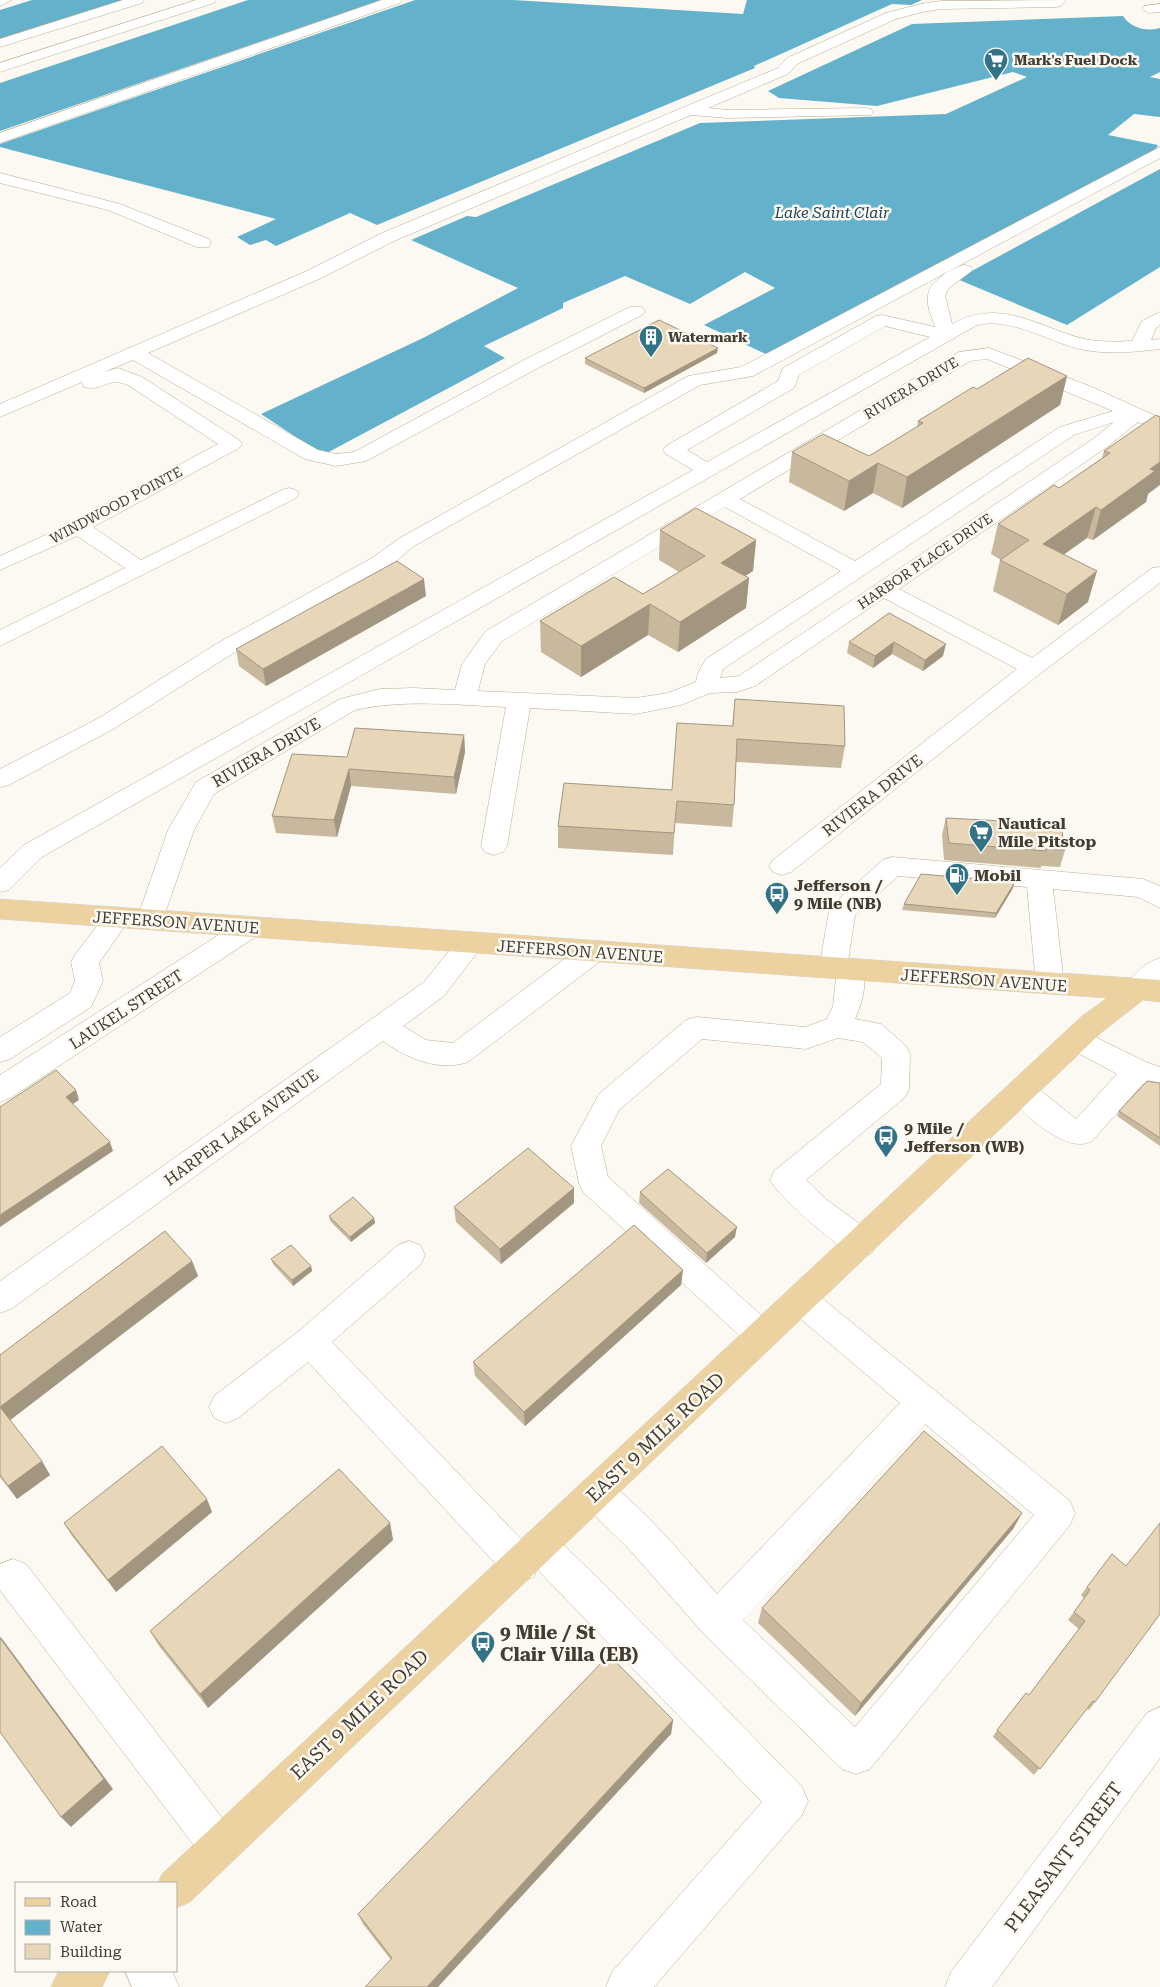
<svg xmlns="http://www.w3.org/2000/svg" width="1160" height="1987" font-family="'Roboto Serif',serif">
<style>
.water{fill:#63b1cb}
.lines{fill:none;stroke-linecap:round;stroke-linejoin:round}
.minor-casing{stroke:#bcac8f;stroke-width:1}
.major-casing{stroke:#d6d4d1;stroke-width:1}
.minor{fill:#fff;fill-rule:evenodd}
.major{fill:#ecd2a1;fill-rule:evenodd}
.wall{fill:#c7b89e}
.shaded-wall{fill:#a29681}
.building{fill:#e7d6b8;stroke:#a29681}
.labels{text-anchor:middle;stroke-width:5;stroke-linejoin:round;paint-order:stroke}
.far-poi-label{font-size:14px;font-weight:bold;fill:#433c30;stroke:#fcf9f3;text-anchor:start}
.far-street-label{font-size:14px;fill:#433c30;stroke:#fcf9f3}
.far-water-label{font-size:15px;font-style:italic;fill:#1f434f;stroke:#fcf9f3}
.street-label{font-size:16px;fill:#433c30;stroke:#fcf9f3}
.poi-label{font-size:16px;font-weight:bold;fill:#433c30;stroke:#fcf9f3;text-anchor:start}
.near-street-label{font-size:19px;fill:#433c30;stroke:#fcf9f3}
.near-poi-label{font-size:19px;font-weight:bold;fill:#433c30;stroke:#fcf9f3;text-anchor:start}
</style>
<rect width="100%" height="100%" fill="#fcf9f3"/>
<!-- water -->
<g class="water">
<path d="M 32,0 L 127,0 L 0,40 L 0,10 Z"/>
<path d="M 248,0 L 381,0 L 0,131 L 0,83 Z"/>
<path d="M 415,0 L 513,0 L 743,14 L 747,0 L 922,0 L 911,5 L 892,4 L 754,66 L 755,68 L 377,225 L 350,213 L 276,246 L 266,240 L 250,245 L 237,237 L 276,219 L 0,147 L 0,144 Z"/>
<path d="M 1123,16 C 1131,28 1146,32 1160,28 L 1160,72 L 1150,77 L 1160,79 L 1160,117 L 1134,114 L 1108,135 L 1158,145 L 1155,150 L 768,355 L 704,325 L 775,288 L 745,272 L 690,304 L 625,276 L 563,303 L 563,308 L 484,346 L 505,358 L 323,455 L 261,414 L 423,338 L 518,288 L 411,240 L 467,216 L 476,217 L 700,123 L 946,114 L 1027,77 L 1013,72 L 877,106 L 779,98 L 768,91 L 912,24 Z"/>
<path d="M 1160,169 L 1160,267 L 1067,325 L 957,279 Z"/>
</g>
<g class="lines">
<defs>
<g id="minor">
<path d="M 0,0 L 12,0 L 0,6 Z"/>
<path d="M 123,0 L 144,0 L 142,3 L 0,47 L 0,39 Z"/>
<path d="M 196,0 L 216,0 L 214,3 L 0,72 L 0,63 Z"/>
<path d="M 382,0 L 402,0 L 400,3 L 0,143 L 0,133 Z"/>
<path d="M 1066,0 L 1061,6 L 1056,7 L 941,9 L 922,12 L 896,19 L 797,64 L 788,74 L 708,108 L 728,110 L 866,108 L 871,109 L 873,112 L 871,115 L 728,118 L 691,115 L 394,241 L 319,279 L 148,353 L 318,450 L 336,454 L 354,452 L 526,359 L 630,307 L 642,307 L 645,311 L 642,315 L 540,367 L 366,461 L 336,466 L 305,459 L 133,360 L 104,372 L 118,368 L 142,377 L 239,440 L 242,444 L 239,448 L 93,527 L 141,560 L 282,490 L 289,488 L 296,490 L 299,494 L 296,498 L 0,646 L 0,630 L 125,568 L 77,536 L 0,570 L 0,556 L 71,523 L 218,444 L 128,385 C 107,376 103,392 84,387 L 82,382 L 0,417 L 0,404 L 307,271 L 382,233 L 778,68 L 787,58 L 886,13 L 921,4 L 941,1 Z"/>
<path d="M 1160,4 L 1160,12 L 1149,13 L 1142,9 L 1144,6 Z"/>
<path d="M 1160,147 L 1160,158 L 753,376 L 700,385 L 414,546 L 388,568 L 232,654 L 115,728 L 9,785 L 0,787 L 0,769 L 99,718 L 216,644 L 372,558 L 400,538 L 688,376 L 741,367 Z"/>
<path d="M 0,173 L 120,204 L 209,239 L 211,243 L 209,247 L 197,247 L 108,210 L 0,183 Z"/>
<path d="M 964,265 L 970,266 L 973,270 L 949,288 L 945,296 L 952,324 C 999,298 1035,325 1080,338 C 1096,342 1113,342 1130,341 L 1132,341 L 1142,321 L 1160,312 L 1160,325 L 1156,328 L 1151,340 L 1160,339 L 1160,349 C 1133,352 1107,355 1080,349 C 1046,341 1012,317 977,325 L 42,857 L 9,890 L 0,892 L 0,868 L 24,845 L 693,470 L 666,454 L 663,450 L 666,446 L 778,381 L 783,368 L 876,316 L 882,315 L 935,327 C 932,317 926,306 928,295 C 930,281 951,268 964,265 ZM 885,326 L 930,337 L 707,462 L 687,450 L 794,388 L 799,375 Z"/>
<path d="M 989,348 L 1092,387 L 1160,418 L 1160,431 L 1138,422 L 1107,447 L 899,589 L 1032,658 L 1152,568 L 1160,567 L 1160,583 L 1041,673 L 791,872 L 782,875 L 773,872 L 769,866 L 773,860 L 1017,669 L 884,598 L 755,686 L 737,692 L 710,693 L 681,705 L 636,714 L 530,708 L 507,846 L 503,852 L 494,855 L 485,852 L 481,846 L 506,707 C 456,705 405,699 355,710 L 214,794 L 194,830 L 163,919 L 159,926 L 150,929 L 141,926 L 137,919 L 168,830 L 196,782 L 340,699 L 380,689 L 414,688 L 455,690 L 462,664 L 486,631 L 959,352 ZM 987,359 L 1113,411 L 1060,427 L 855,561 L 740,499 L 970,361 ZM 1114,422 L 1093,439 L 739,676 L 720,678 L 723,669 L 1074,435 ZM 725,507 L 841,571 L 706,659 L 698,673 L 696,682 L 668,693 L 636,698 L 478,691 L 485,664 L 502,641 Z"/>
<path d="M 892,857 L 1143,879 L 1160,886 L 1160,908 L 1138,897 L 1053,889 L 1064,984 L 1060,991 L 1050,994 L 1040,991 L 1036,984 L 1027,887 L 898,876 L 855,915 L 848,961 L 861,963 C 869,978 862,1004 855,1019 L 881,1024 L 906,1046 L 910,1054 L 909,1089 L 905,1097 L 806,1180 L 827,1200 L 872,1233 L 877,1243 L 872,1253 C 869,1254 864,1256 861,1256 C 845,1256 777,1195 770,1180 L 774,1171 L 881,1084 L 882,1058 L 863,1042 L 838,1038 L 806,1049 L 702,1039 L 619,1110 L 601,1146 L 608,1177 L 773,1326 L 778,1336 L 773,1346 L 762,1351 L 751,1346 L 583,1192 L 579,1183 L 571,1146 L 599,1094 L 686,1020 L 696,1017 L 805,1027 L 827,1019 L 833,1006 L 836,978 L 823,976 L 819,969 L 829,911 L 833,904 L 883,860 Z"/>
<path d="M 118,907 L 127,910 L 131,917 L 99,963 L 103,981 L 91,1007 L 10,1059 L 0,1062 L 0,1037 L 70,993 L 75,981 L 71,962 L 75,955 L 109,910 Z"/>
<path d="M 251,917 L 260,920 L 264,927 L 260,934 L 10,1098 L 0,1102 L 0,1075 L 242,920 Z"/>
<path d="M 470,933 L 479,936 L 483,943 L 479,950 L 444,996 L 403,1026 L 426,1040 L 453,1043 L 583,945 L 593,942 L 603,945 L 606,952 L 603,959 L 468,1062 C 439,1072 406,1058 383,1041 L 11,1309 L 0,1313 L 0,1281 L 424,982 L 461,936 Z"/>
<path d="M 1160,958 L 1160,985 C 1149,995 1142,1004 1126,998 L 1122,991 C 1130,977 1145,962 1160,958 Z"/>
<path d="M 1077,1028 L 1146,1062 L 1160,1067 L 1160,1089 L 1143,1084 L 1092,1141 C 1089,1142 1085,1144 1081,1144 C 1058,1145 1017,1111 1007,1091 L 1011,1083 L 1021,1079 L 1031,1083 L 1076,1119 L 1117,1074 L 1067,1047 L 1063,1039 L 1067,1031 Z"/>
<path d="M 409,1241 L 420,1245 L 425,1255 L 420,1265 L 332,1342 L 523,1541 L 526,1534 L 539,1528 L 552,1534 L 598,1578 L 802,1787 L 808,1801 L 802,1815 L 654,1987 L 606,1987 L 612,1972 L 762,1802 L 537,1569 L 534,1577 L 521,1582 L 508,1577 L 308,1362 L 238,1418 L 226,1423 L 214,1418 L 209,1407 L 214,1396 L 299,1331 L 398,1245 Z"/>
<path d="M 801,1286 L 812,1290 L 1070,1501 L 1075,1513 L 1070,1525 L 870,1769 L 856,1774 L 842,1769 L 704,1634 L 628,1548 L 584,1505 L 579,1493 L 584,1481 L 596,1476 C 630,1490 690,1564 717,1594 L 900,1403 L 790,1310 L 785,1300 L 790,1290 ZM 925,1424 L 1034,1515 L 855,1727 L 743,1620 Z"/>
<path d="M 13,1559 L 26,1564 L 233,1832 L 239,1846 L 233,1860 L 219,1866 L 205,1860 L 0,1590 L 0,1564 Z"/>
<path d="M 1160,1707 L 1160,1758 L 992,1987 L 945,1987 L 951,1972 L 1147,1713 Z"/>
<path d="M 125,1971 L 172,1971 L 179,1987 L 132,1987 Z"/>
</g>
<g id="major">
<path d="M 0,899 L 1160,980 L 1160,1002 L 1143,1000 L 1102,1032 L 190,1902 L 176,1908 L 176,1883 L 158,1883 L 162,1874 L 1082,1016 L 1107,998 L 0,919 Z"/>
<path d="M 59,1971 L 110,1971 L 102,1987 L 51,1987 Z"/>
</g>
</defs>
<!-- minor casing -->
<use href="#minor" class="minor-casing"/>
<!-- major casing -->
<use href="#major" class="major-casing"/>
<!-- minor -->
<use href="#minor" class="minor"/>
<!-- major -->
<use href="#major" class="major"/>
</g>
<!-- wall -->
<g class="wall">
<path d="M 717,353 L 644,393 L 585,364 L 585,358 Z"/>
<path d="M 1067,376 L 1060,405 L 902,508 L 873,493 L 844,511 L 789,482 L 792,452 L 869,456 L 917,427 L 918,421 L 977,389 Z"/>
<path d="M 1156,415 L 1148,494 L 1146,502 L 1093,540 L 1087,538 L 1064,554 L 1088,602 L 1058,625 L 993,591 L 1000,560 L 1001,560 L 991,554 L 998,524 L 1059,488 L 1102,458 L 1104,451 Z"/>
<path d="M 660,530 L 756,540 L 753,571 L 745,576 L 749,578 L 746,608 L 678,652 L 648,635 L 581,677 L 541,652 L 540,621 L 643,594 L 679,572 L 659,560 Z"/>
<path d="M 426,596 L 266,686 L 239,666 L 236,649 Z"/>
<path d="M 889,613 L 943,656 L 923,671 L 892,654 L 873,668 L 847,653 L 849,642 Z"/>
<path d="M 735,699 L 845,746 L 841,768 L 736,762 L 734,805 L 732,827 L 675,823 L 673,855 L 558,848 L 558,826 L 672,790 L 732,726 Z"/>
<path d="M 464,735 L 465,752 L 456,794 L 351,786 L 337,837 L 276,833 L 272,816 L 347,757 Z"/>
<path d="M 946,818 L 1042,825 L 1065,850 L 1060,867 L 1041,866 L 1041,868 L 1029,867 L 944,860 L 942,835 Z"/>
<path d="M 1013,888 L 995,918 L 902,910 L 904,904 Z"/>
<path d="M 1160,1083 L 1160,1146 L 1117,1116 L 1119,1111 Z"/>
<path d="M 640,1192 L 735,1237 L 706,1263 L 639,1203 Z"/>
<path d="M 574,1203 L 501,1264 L 456,1222 L 454,1207 Z"/>
<path d="M 329,1216 L 374,1218 L 375,1223 L 351,1242 L 330,1221 Z"/>
<path d="M 271,1259 L 311,1266 L 312,1271 L 293,1286 L 273,1264 Z"/>
<path d="M 192,1261 L 198,1276 L 10,1420 L 50,1475 L 17,1499 L 0,1477 L 0,1355 Z"/>
<path d="M 683,1270 L 681,1285 L 525,1426 L 475,1376 L 473,1362 Z"/>
<path d="M 212,1512 L 116,1592 L 72,1536 L 64,1523 Z"/>
<path d="M 1022,1513 L 1013,1529 L 855,1716 L 758,1623 L 762,1608 Z"/>
<path d="M 390,1523 L 393,1540 L 208,1708 L 159,1646 L 150,1631 Z"/>
<path d="M 1112,1554 L 1095,1702 L 1089,1710 L 1087,1708 L 1034,1775 L 993,1737 L 997,1730 L 1029,1695 L 1079,1629 L 1068,1620 L 1084,1598 L 1081,1595 Z"/>
<path d="M 673,1720 L 671,1734 L 391,1960 L 363,1924 L 358,1914 Z"/>
</g>
<!-- shaded-wall -->
<g class="shaded-wall">
<path d="M 718,348 L 717,353 L 644,393 L 644,388 Z"/>
<path d="M 1067,376 L 1060,405 L 902,508 L 907,477 Z"/>
<path d="M 1160,462 L 1160,485 L 1148,494 L 1146,502 L 1093,540 L 1101,510 L 1150,469 Z"/>
<path d="M 878,463 L 873,493 L 844,511 L 849,481 Z"/>
<path d="M 1096,507 L 1087,538 L 1035,575 L 1043,544 Z"/>
<path d="M 756,540 L 753,571 L 718,593 L 721,563 Z"/>
<path d="M 1097,571 L 1088,602 L 1058,625 L 1067,594 Z"/>
<path d="M 749,578 L 746,608 L 678,652 L 680,622 Z"/>
<path d="M 424,579 L 426,596 L 266,686 L 263,669 Z"/>
<path d="M 650,604 L 648,635 L 581,677 L 581,646 Z"/>
<path d="M 894,642 L 892,654 L 873,668 L 875,656 Z"/>
<path d="M 946,644 L 943,656 L 923,671 L 925,660 Z"/>
<path d="M 464,735 L 465,752 L 456,794 L 454,777 Z"/>
<path d="M 349,769 L 351,786 L 337,837 L 334,820 Z"/>
<path d="M 1015,882 L 1013,888 L 995,918 L 996,913 Z"/>
<path d="M 76,1090 L 79,1100 L 70,1106 L 66,1097 Z"/>
<path d="M 110,1142 L 113,1151 L 0,1227 L 0,1215 Z"/>
<path d="M 574,1188 L 574,1203 L 501,1264 L 500,1249 Z"/>
<path d="M 374,1218 L 375,1223 L 351,1242 L 350,1237 Z"/>
<path d="M 737,1227 L 735,1237 L 706,1263 L 707,1253 Z"/>
<path d="M 192,1261 L 198,1276 L 9,1421 L 0,1407 Z"/>
<path d="M 311,1266 L 312,1271 L 293,1286 L 292,1280 Z"/>
<path d="M 683,1270 L 681,1285 L 525,1426 L 524,1412 Z"/>
<path d="M 42,1461 L 50,1475 L 17,1499 L 8,1486 Z"/>
<path d="M 207,1499 L 212,1512 L 116,1592 L 108,1580 Z"/>
<path d="M 1022,1513 L 1013,1529 L 855,1716 L 861,1703 Z"/>
<path d="M 390,1523 L 393,1540 L 208,1708 L 200,1694 Z"/>
<path d="M 0,1636 L 113,1789 L 71,1827 L 61,1817 Z"/>
<path d="M 673,1720 L 671,1734 L 438,1987 L 427,1987 Z"/>
</g>
<!-- building -->
<g class="building">
<path d="M 659,320 L 718,348 L 644,388 L 585,358 Z"/>
<path d="M 1028,358 L 1067,376 L 907,477 L 878,463 L 849,481 L 792,452 L 823,434 L 869,456 L 923,423 L 918,421 L 973,387 L 977,389 Z"/>
<path d="M 1156,415 L 1160,417 L 1160,462 L 1150,469 L 1155,471 L 1101,510 L 1096,507 L 1043,544 L 1097,571 L 1067,594 L 1000,560 L 1029,540 L 998,524 L 1054,485 L 1059,488 L 1110,453 L 1104,451 Z"/>
<path d="M 696,508 L 756,540 L 721,563 L 749,578 L 680,622 L 650,604 L 581,646 L 540,621 L 614,577 L 643,594 L 705,556 L 660,530 Z"/>
<path d="M 397,561 L 424,579 L 263,669 L 236,649 Z"/>
<path d="M 889,613 L 946,644 L 925,660 L 894,642 L 875,656 L 849,642 Z"/>
<path d="M 735,699 L 844,706 L 845,746 L 737,739 L 734,805 L 677,801 L 674,833 L 558,826 L 564,783 L 672,790 L 677,723 L 733,726 Z"/>
<path d="M 355,728 L 464,735 L 454,777 L 349,769 L 334,820 L 272,816 L 292,754 L 347,757 Z"/>
<path d="M 946,818 L 1042,823 L 1042,825 L 1061,826 L 1065,850 L 1046,849 L 1046,851 L 1034,850 L 949,843 Z"/>
<path d="M 921,874 L 1015,882 L 996,913 L 904,904 Z"/>
<path d="M 56,1070 L 76,1090 L 66,1097 L 110,1142 L 0,1215 L 0,1107 Z"/>
<path d="M 1147,1081 L 1160,1083 L 1160,1138 L 1119,1111 Z"/>
<path d="M 528,1148 L 574,1188 L 500,1249 L 454,1207 Z"/>
<path d="M 668,1169 L 737,1227 L 707,1253 L 640,1192 Z"/>
<path d="M 353,1197 L 374,1218 L 350,1237 L 329,1216 Z"/>
<path d="M 634,1225 L 683,1270 L 524,1412 L 473,1362 Z"/>
<path d="M 165,1231 L 192,1261 L 0,1407 L 0,1355 Z"/>
<path d="M 291,1245 L 311,1266 L 292,1280 L 271,1259 Z"/>
<path d="M 0,1407 L 42,1461 L 8,1486 L 0,1475 Z"/>
<path d="M 924,1431 L 1022,1513 L 861,1703 L 762,1608 Z"/>
<path d="M 162,1446 L 207,1499 L 108,1580 L 64,1523 Z"/>
<path d="M 339,1469 L 390,1523 L 200,1694 L 150,1631 Z"/>
<path d="M 1160,1523 L 1160,1614 L 1095,1702 L 1093,1701 L 1040,1769 L 997,1730 L 1026,1693 L 1029,1695 L 1085,1621 L 1074,1612 L 1090,1590 L 1087,1587 L 1112,1554 L 1126,1566 Z"/>
<path d="M 0,1638 L 104,1779 L 61,1817 L 0,1732 Z"/>
<path d="M 609,1655 L 673,1720 L 427,1987 L 365,1987 L 392,1958 L 358,1914 Z"/>
</g>
<!-- icons -->
<defs>
<symbol id="supermarket-pin" viewBox="-11 -11 22 30"><path d="M0 17L-7.5 6A9.5 9.5 0 1 1 7.5 6Z" fill="#327286" stroke="#fcf9f3"/><path d="M-6-5.5h2.5l.6 2H6L4.5 2H-2.5L-4.4-4H-6ZM-1.5 3.2a1.3 1.3 0 1 0 .1 0ZM3 3.2a1.3 1.3 0 1 0 .1 0Z" fill="#fff"/></symbol>
<symbol id="building-pin" viewBox="-11 -11 22 30"><path d="M0 17L-7.5 6A9.5 9.5 0 1 1 7.5 6Z" fill="#327286" stroke="#fcf9f3"/><path d="M-4-6H4V6H1V3H-1V6H-4ZM-2.5-4.3h1.7v1.8h-1.7ZM.8-4.3h1.7v1.8H.8ZM-2.5-1h1.7V.8h-1.7ZM.8-1h1.7V.8H.8Z" fill="#fff"/></symbol>
<symbol id="fuel-pin" viewBox="-11 -11 22 30"><path d="M0 17L-7.5 6A9.5 9.5 0 1 1 7.5 6Z" fill="#327286" stroke="#fcf9f3"/><path d="M-5.5-6h7V0h2V4h1.3V-2.5L3-4.5l.8-.8L6-3V5H2.5V1h-1V6h-7ZM-4.2-4.7v3.2H.2V-4.7Z" fill="#fff"/></symbol>
<symbol id="bus-pin" viewBox="-11 -11 22 30"><path d="M0 17L-7.5 6A9.5 9.5 0 1 1 7.5 6Z" fill="#327286" stroke="#fcf9f3"/><path d="M-5-6H5V4H4V6H2V4H-2V6H-4V4H-5ZM-3.5-4V0h7V-4ZM-3.5 1.2v1.5H-2V1.2ZM2 1.2v1.5H3.5V1.2Z" fill="#fff"/></symbol>
</defs>
<g fill-rule="evenodd">
<use href="#supermarket-pin" x="982" y="46" width="28" height="38"/>
<use href="#building-pin" x="637" y="323" width="28" height="38"/>
<use href="#supermarket-pin" x="967" y="818" width="28" height="38"/>
<use href="#fuel-pin" x="943" y="861" width="28" height="38"/>
<use href="#bus-pin" x="763" y="880" width="28" height="38"/>
<use href="#bus-pin" x="872" y="1123" width="28" height="38"/>
<use href="#bus-pin" x="469" y="1629" width="28" height="38"/>
</g>
<g class="labels">
<!-- far-poi labels -->
<g class="far-poi-label">
<text x="1014" y="65">Mark's Fuel Dock</text>
<text x="668" y="342">Watermark</text>
</g>
<!-- far-street labels -->
<g class="far-street-label">
<text transform="translate(911 388) rotate(-31)" y="5">RIVIERA DRIVE</text>
<text transform="translate(116 505) rotate(-28)" y="5">WINDWOOD POINTE</text>
<text transform="translate(925 561) rotate(-34)" y="5">HARBOR PLACE DRIVE</text>
</g>
<!-- far-water labels -->
<g class="far-water-label">
<text x="832" y="218">Lake Saint Clair</text>
</g>
<!-- street labels -->
<g class="street-label">
<text transform="translate(266 752) rotate(-30)" y="6">RIVIERA DRIVE</text>
<text transform="translate(872 795) rotate(-38)" y="6">RIVIERA DRIVE</text>
<text transform="translate(176 922) rotate(4)" y="6">JEFFERSON AVENUE</text>
<text transform="translate(580 951) rotate(4)" y="6">JEFFERSON AVENUE</text>
<text transform="translate(984 980) rotate(4)" y="6">JEFFERSON AVENUE</text>
<text transform="translate(126 1009) rotate(-33)" y="6">LAUKEL STREET</text>
<text transform="translate(241 1127) rotate(-36)" y="6">HARPER LAKE AVENUE</text>
</g>
<!-- poi labels -->
<g class="poi-label">
<text x="998" y="829">Nautical<tspan x="998" dy="18">Mile Pitstop</tspan></text>
<text x="974" y="881">Mobil</text>
<text x="794" y="891">Jefferson /<tspan x="794" dy="18">9 Mile (NB)</tspan></text>
<text x="904" y="1134">9 Mile /<tspan x="904" dy="18">Jefferson (WB)</tspan></text>
</g>
<!-- near-street labels -->
<g class="near-street-label">
<text transform="translate(655 1437) rotate(-43)" y="7">EAST 9 MILE ROAD</text>
<text transform="translate(359 1714) rotate(-43)" y="7">EAST 9 MILE ROAD</text>
<text transform="translate(1063 1857) rotate(-53)" y="7">PLEASANT STREET</text>
</g>
<!-- near-poi labels -->
<g class="near-poi-label">
<text x="500" y="1639">9 Mile / St<tspan x="500" dy="22">Clair Villa (EB)</tspan></text>
</g>
</g>
<!-- legend -->
<rect x="15" y="1882" width="162" height="90" fill="#fcf9f3" stroke="#b2ada5"/>
<rect x="25" y="1898" width="25" height="8" fill="#ecd2a1" stroke="#b2ada5"/>
<text x="60" y="1907" font-size="15" fill="#433c30">Road</text>
<rect x="25" y="1920" width="25" height="15" fill="#63b1cb" stroke="#b2ada5"/>
<text x="60" y="1932" font-size="15" fill="#433c30">Water</text>
<rect x="25" y="1944" width="25" height="15" fill="#e7d6b8" stroke="#b2ada5"/>
<text x="60" y="1957" font-size="15" fill="#433c30">Building</text>
</svg>
